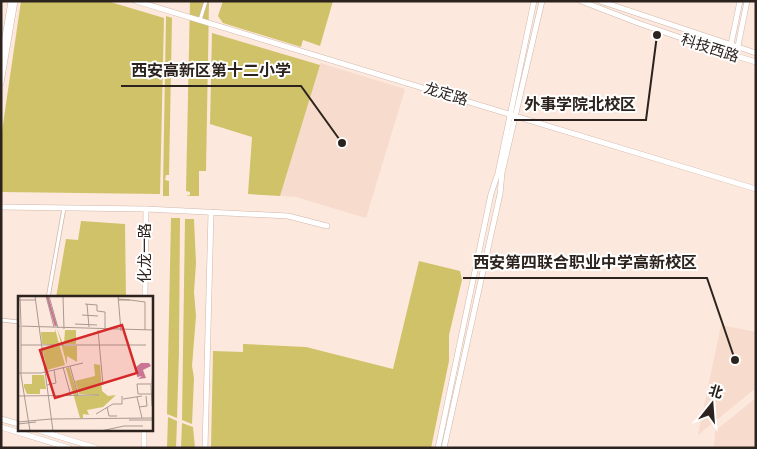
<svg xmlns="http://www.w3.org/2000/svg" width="757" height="449" font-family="Jost,'Noto Sans SC',sans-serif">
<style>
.built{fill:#f7dbcd}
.green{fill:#d0c268}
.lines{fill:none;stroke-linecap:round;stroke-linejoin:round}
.street-casing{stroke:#d1b7aa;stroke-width:4.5}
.secondary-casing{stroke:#d1b7aa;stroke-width:6}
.primary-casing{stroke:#d1b7aa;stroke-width:6}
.street{stroke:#fff;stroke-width:3}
.secondary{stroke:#fff;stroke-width:5}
.primary{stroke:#fff;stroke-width:5}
.labels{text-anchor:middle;stroke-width:4;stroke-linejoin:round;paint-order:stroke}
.street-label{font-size:15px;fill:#2d231e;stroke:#fff}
.inset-river{fill:none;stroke:#cb7595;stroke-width:2.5}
.inset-road{fill:none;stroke:#aa9991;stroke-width:1}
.view{fill:#d62828;fill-opacity:0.15;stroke:#d62828;stroke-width:2.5}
.inset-edge{fill:none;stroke:#2d231e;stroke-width:2.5}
.leader{fill:none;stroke:#2d231e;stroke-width:2}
.callout-dot{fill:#2d231e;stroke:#fff;stroke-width:2}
.callout-label{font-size:16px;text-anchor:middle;font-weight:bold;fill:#2d231e;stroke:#fff;stroke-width:4;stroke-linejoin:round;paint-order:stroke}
</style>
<rect width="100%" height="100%" fill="#fde8dd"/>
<!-- built -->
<g class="built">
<path d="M 320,63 L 405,89 L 366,218 L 296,197 L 280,196 Z"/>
<path d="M 721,325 L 756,332 L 756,388 L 698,435 Z"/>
<path d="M 756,398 L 756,448 L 714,448 L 715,431 Z"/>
</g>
<!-- green -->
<g class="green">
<path d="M 21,1 L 107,1 L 164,18 L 160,194 L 3,192 L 1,191 L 1,138 Z"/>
<path d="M 190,1 L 209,1 L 206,171 L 199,171 L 199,196 L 186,196 L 190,195 L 190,192 L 186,191 Z"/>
<path d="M 223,1 L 333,1 L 320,46 L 303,40 L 301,47 L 223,23 L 218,16 Z"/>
<path d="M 166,16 L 172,18 L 169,175 L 166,175 L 165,180 L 169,181 L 169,196 L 163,196 L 163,188 Z"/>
<path d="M 212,33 L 320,65 L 280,196 L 248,194 L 252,137 L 210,124 Z"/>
<path d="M 171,218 L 180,218 L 179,351 L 177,418 L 167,414 Z"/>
<path d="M 185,219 L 194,219 L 196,263 L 194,292 L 196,316 L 192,366 L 194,378 L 192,424 L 182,420 Z"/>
<path d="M 81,221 L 125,224 L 126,298 L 56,298 L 66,239 L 78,240 Z"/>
<path d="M 419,261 L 460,271 L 462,280 L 449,335 L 449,361 L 431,448 L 211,448 L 213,351 L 243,352 L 243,344 L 306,347 L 393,369 Z"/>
<path d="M 168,417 L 177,421 L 176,448 L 167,448 Z"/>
<path d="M 182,423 L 193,427 L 195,448 L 181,448 Z"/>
</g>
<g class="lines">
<defs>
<g id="street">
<path d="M 200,20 L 206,1"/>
<path d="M 48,298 L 64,208"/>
<path d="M 1,320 L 19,322"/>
</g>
<g id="secondary">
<path d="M 136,1 L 756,189"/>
<path d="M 729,54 L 740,1"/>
<path d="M 736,56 L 747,1"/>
<path d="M 1,60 L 11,1"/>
<path d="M 1,83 L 15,1"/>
<path d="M 1,207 L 146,209 L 288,216 L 327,226"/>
<path d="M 145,298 L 146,209"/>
<path d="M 1,419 L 19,424"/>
<path d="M 1,427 L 69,448"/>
<path d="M 38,430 L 96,448"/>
<path d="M 144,448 L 144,430"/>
<path d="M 205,448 L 211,212"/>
<path d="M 438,448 L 491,194 L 498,173 L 534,1"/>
<path d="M 444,448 L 500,194 L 502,173 L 542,1"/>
</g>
<g id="primary">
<path d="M 581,1 L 638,23 L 707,47 L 756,62"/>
<path d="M 600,1 L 756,53"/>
</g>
</defs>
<!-- street casing -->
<use href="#street" class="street-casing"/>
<!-- secondary casing -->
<use href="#secondary" class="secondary-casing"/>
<!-- primary casing -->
<use href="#primary" class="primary-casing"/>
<!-- street -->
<use href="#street" class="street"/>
<!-- secondary -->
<use href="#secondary" class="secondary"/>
<!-- primary -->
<use href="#primary" class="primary"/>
</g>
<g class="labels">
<!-- street labels -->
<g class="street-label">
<text transform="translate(710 48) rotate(18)" y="5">科技西路</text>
<text transform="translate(446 94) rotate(17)" y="5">龙定路</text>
<text transform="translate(145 253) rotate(-90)" y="5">化龙一路</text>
</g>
</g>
<!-- overview -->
<g transform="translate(18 296)">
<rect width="135" height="135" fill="#fde8dd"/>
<path d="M 37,33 L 47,69 L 29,74 L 24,51 L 40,50 L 24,48 L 23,36 L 37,36 ZM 39,33 L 46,50 L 59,50 L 59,66 L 49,60 L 49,69 ZM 47,34 L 58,34 L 58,48 L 46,48 ZM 76,68 L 82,69 L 84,95 L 90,100 L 98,99 L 85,111 L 69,114 L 71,119 L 65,118 L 65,122 L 62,122 L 48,72 L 51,71 L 60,100 L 81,100 L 61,98 L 57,85 L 77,80 ZM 14,79 L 26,79 L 28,93 L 22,93 L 22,98 L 9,98 L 6,91 L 6,88 L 14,88 Z" fill="#d0c268"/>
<path d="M 123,67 L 131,67 L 133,70 L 125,74 L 128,82 L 120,83 L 124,80 L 119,81 L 118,71 Z" fill="#cb7595"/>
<path class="inset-river" d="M 29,0 L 38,30"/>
<path class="inset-road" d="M 2,0 L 3,29M 17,0 L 35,135M 28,0 L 36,31M 31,0 L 40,32M 45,0 L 46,33M 100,0 L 103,35M 100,3 L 112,4 L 100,4M 0,4 L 17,4M 112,4 L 127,6 L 127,34M 67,8 L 79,9 L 79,15 L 87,16 L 87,32M 69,8 L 71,31M 64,19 L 80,20M 57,28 L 79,29M 0,30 L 135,34M 3,31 L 3,79 L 12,135M 80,34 L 85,89M 3,49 L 128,49M 52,70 L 60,99M 45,71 L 53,100M 0,77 L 23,77 L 65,67M 134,88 L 135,66M 29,89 L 38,87 L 36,74M 133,89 L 134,110M 134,98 L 120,98 L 119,88 L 135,88M 0,100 L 81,99M 119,101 L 124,122M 105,103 L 124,100M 89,111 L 91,120 L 99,120M 121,111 L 129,110 L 128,100M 78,118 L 95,108 L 104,108 L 104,100M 111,124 L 135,124M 0,126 L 33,123 L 135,122M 0,128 L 18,126M 83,135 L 106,130 L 125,130"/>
<path class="view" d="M 104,29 L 119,77 L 37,102 L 22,54 Z"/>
<rect width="135" height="135" class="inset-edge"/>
</g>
<!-- callouts -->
<path class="leader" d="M342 143L301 86H121M657 35L646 120H514M735 360L707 278H463"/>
<g class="callout-dot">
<circle cx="342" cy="143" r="5"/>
<circle cx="657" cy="35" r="5"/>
<circle cx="735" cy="360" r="5"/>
</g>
<g class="callout-label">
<text x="211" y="76">西安高新区第十二小学</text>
<text x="580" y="110">外事学院北校区</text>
<text x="585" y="268">西安第四联合职业中学高新校区</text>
</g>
<!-- border -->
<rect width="757" height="449" fill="none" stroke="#2d231e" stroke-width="5"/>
<!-- north arrow -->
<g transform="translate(712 404) rotate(17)" stroke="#ffffff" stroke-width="4" paint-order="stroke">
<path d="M0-4L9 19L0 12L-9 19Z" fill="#2d231e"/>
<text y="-8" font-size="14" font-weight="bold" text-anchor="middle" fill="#2d231e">北</text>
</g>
</svg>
